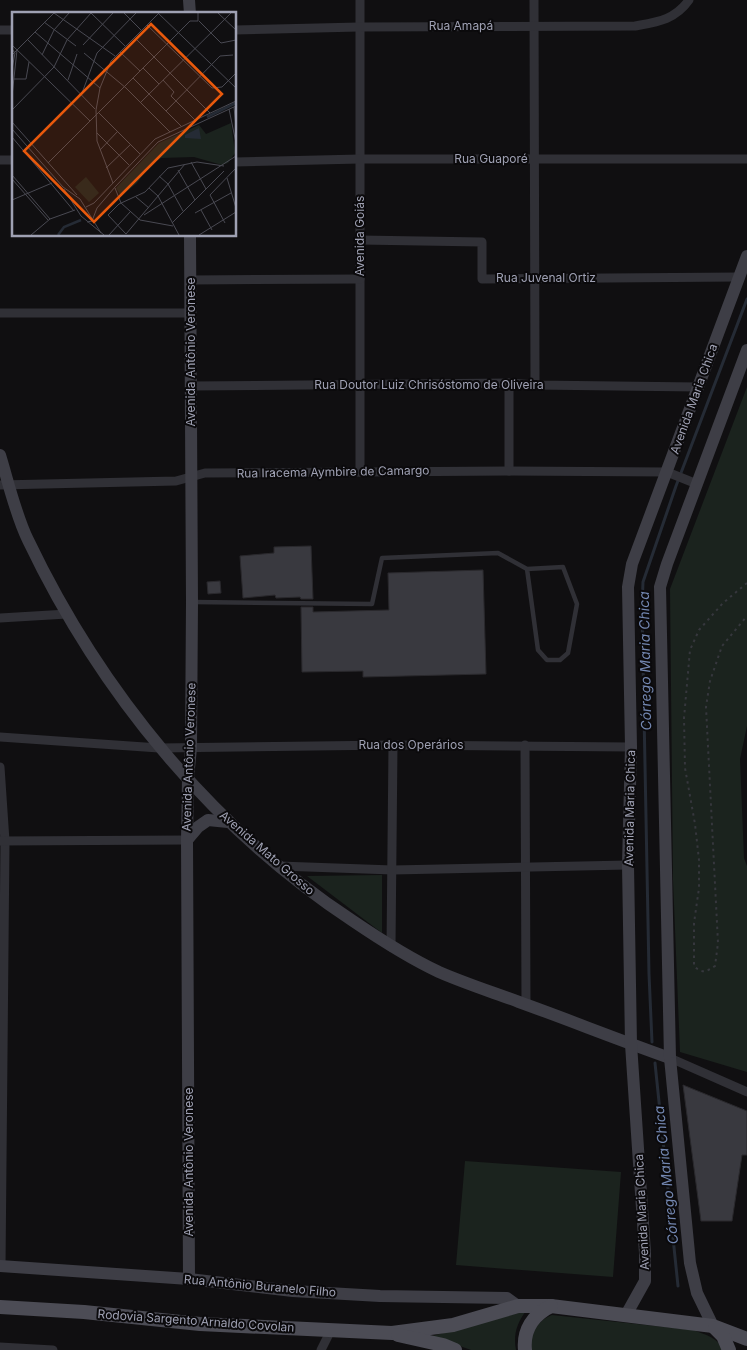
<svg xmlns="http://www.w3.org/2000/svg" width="747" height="1350" font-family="Inter,sans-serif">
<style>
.green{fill:#1b231e}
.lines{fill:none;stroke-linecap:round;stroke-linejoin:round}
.stream{stroke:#252b35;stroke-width:3}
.building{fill:#39393f;stroke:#2a292d}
.path{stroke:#36373d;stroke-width:2;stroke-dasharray:2.5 4;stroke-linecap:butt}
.lane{stroke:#303036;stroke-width:4.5}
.street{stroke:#303036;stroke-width:9}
.secondary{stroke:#3e3e46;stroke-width:12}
.primary{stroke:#4c4c55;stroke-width:14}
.labels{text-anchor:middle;stroke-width:4;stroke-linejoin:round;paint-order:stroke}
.street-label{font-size:12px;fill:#9fa1b3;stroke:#0b0a0c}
.water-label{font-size:14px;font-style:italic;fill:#7387b1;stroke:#0b0a0c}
.inset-river{fill:none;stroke:#252b35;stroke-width:2.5}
.inset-road{fill:none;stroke:#494952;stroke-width:1}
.view{fill:#e8590c;fill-opacity:0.15;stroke:#e8590c;stroke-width:2.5}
.inset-edge{fill:none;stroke:#9fa1b3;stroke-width:2.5}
</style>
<rect width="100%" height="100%" fill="#100f11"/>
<!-- green -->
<g class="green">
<path d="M 747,387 L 747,726 L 740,759 L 744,858 L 747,866 L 747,1072 L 680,1052 L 673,880 L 670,589 Z"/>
<path d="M 382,875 L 382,933 L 307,876 Z"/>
<path d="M 465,1161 L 621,1172 L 613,1277 L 456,1265 Z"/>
<path d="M 526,1311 C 517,1323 513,1335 516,1350 L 471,1350 L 432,1336 Z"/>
<path d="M 552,1315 L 693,1330 C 706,1335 717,1337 723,1350 L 532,1350 C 529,1334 537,1321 552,1315 Z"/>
</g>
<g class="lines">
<!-- stream -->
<g class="stream">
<path d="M 652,1042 L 649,974 L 642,608 L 643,582 L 676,486 L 747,299"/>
<path d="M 655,1063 L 678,1286"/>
</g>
</g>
<!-- building -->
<g class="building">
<path d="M 311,546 L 313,599 L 301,599 L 300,597 L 276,598 L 275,595 L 243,598 L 240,556 L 274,553 L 274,547 Z"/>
<path d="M 483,570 L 486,674 L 363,677 L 363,671 L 302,672 L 301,607 L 313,607 L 313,612 L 389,610 L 388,573 Z"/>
<path d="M 220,581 L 221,593 L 208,594 L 207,582 Z"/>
<path d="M 683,1085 L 747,1111 L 747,1155 L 742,1155 L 732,1221 L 701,1221 Z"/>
</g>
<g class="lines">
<!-- path -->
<path class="path" d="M 747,583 L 723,603 L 699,630 L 690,650 L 684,718 L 685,768 L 695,824 L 699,860 L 699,888 L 694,923 L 694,966 C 702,974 706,972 715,966 L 718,943 L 706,707 L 710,681 L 722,646 L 747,616"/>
<!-- lane -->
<path class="lane" d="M 193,602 L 372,604 L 382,558 L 498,553 L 527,569 L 538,650 L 547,660 L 560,660 L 568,653 L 577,604 L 563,567 L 527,569"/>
<!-- street -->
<g class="street">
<path d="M 360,0 L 360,472"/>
<path d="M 534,0 L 535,385"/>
<path d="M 0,30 L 14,30"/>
<path d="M 235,30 L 359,27 L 635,26 C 657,22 675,20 689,0"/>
<path d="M 0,160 L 14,160"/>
<path d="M 235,162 L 360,159 L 747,159"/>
<path d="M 360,240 L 482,242 L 482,279 L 739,277"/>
<path d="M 190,280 L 360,279"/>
<path d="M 0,313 L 191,313"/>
<path d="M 509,383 L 509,471"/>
<path d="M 191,386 L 509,383 L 535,385 L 698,387"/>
<path d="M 0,485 L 176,481 L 205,473 L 509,471 L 667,472 L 697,484"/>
<path d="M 0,618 L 67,614"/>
<path d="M 0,737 L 159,748 L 393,745 L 631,747"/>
<path d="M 525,745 L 526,1004"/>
<path d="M 0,767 L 5,841 L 1,1267"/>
<path d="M 0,841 L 187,840"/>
<path d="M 279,866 L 393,870 L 628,865"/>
<path d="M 391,947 L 393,745"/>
<path d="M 670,1058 L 747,1092"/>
<path d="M 0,1347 L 53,1350"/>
<path d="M 321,1350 L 331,1330"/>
</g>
<!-- secondary -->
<g class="secondary">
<path d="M 189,0 L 190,14"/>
<path d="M 0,455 C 8,481 16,516 28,540 C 101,693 212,828 353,921 C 381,940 409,958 439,972 C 464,983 492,992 519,1002 C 569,1020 619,1040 670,1058"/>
<path d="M 187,840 L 198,827 L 208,820 L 228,822"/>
<path d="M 0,1266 L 189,1279 L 293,1291 L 380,1296 L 507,1298 L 518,1306"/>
<path d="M 189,1279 L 187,840 L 188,778 L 191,748 L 192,602 L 190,235"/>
<path d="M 626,1315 L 645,1281 L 645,1253 L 631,1044 L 628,865 L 631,747 L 628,587 L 632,564 L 747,256"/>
<path d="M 713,1326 L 697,1293 L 690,1263 L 670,1058 L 660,587 L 667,564 L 747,350"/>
</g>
<!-- primary -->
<g class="primary">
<path d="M 0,1307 L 84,1312 L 200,1324 L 392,1333 L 453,1325 L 518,1306 L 551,1306 L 713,1326 L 747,1339"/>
<path d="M 715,1328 L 723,1336 L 729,1350"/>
<path d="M 398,1335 L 443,1345 L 455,1350"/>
<path d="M 525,1350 C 523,1330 533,1315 551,1306"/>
</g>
</g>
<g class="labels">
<!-- street labels -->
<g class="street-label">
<text x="461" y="30">Rua Amapá</text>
<text x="491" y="163">Rua Guaporé</text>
<text transform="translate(360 236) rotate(-90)" y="4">Avenida Goiás</text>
<text x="546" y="282">Rua Juvenal Ortiz</text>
<text transform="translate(191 352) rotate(-90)" y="4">Avenida Antônio Veronese</text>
<text x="429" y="389">Rua Doutor Luiz Chrisóstomo de Oliveira</text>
<text transform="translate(694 399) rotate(-70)" y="4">Avenida Maria Chica</text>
<text transform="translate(333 472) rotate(-1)" y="4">Rua Iracema Aymbire de Camargo</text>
<text x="411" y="749">Rua dos Operários</text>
<text transform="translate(189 757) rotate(-88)" y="4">Avenida Antônio Veronese</text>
<text transform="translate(630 808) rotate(-89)" y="4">Avenida Maria Chica</text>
<text transform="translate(267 853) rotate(41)" y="4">Avenida Mato Grosso</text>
<text transform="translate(189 1162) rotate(-90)" y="4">Avenida Antônio Veronese</text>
<text transform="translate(642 1212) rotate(-93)" y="4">Avenida Maria Chica</text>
<text transform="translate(260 1286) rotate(5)" y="4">Rua Antônio Buranelo Filho</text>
<text transform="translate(196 1321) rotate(4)" y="4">Rodovia Sargento Arnaldo Covolan</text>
</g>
<!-- water labels -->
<g class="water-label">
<text transform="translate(645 661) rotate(-91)" y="5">Córrego Maria Chica</text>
<text transform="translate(666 1175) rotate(-96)" y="5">Córrego Maria Chica</text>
</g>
</g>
<!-- overview -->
<g transform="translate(12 12)">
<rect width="224" height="224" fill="#100f11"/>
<path d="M 219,111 L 223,141 L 216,151 L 210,153 L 182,145 L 149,146 L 138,153 L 125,171 L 109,184 L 104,176 L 147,131 L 187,113 L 194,122 ZM 74,165 L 87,181 L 77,190 L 63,175 Z" fill="#1b231e"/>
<path d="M 187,116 L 189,127 L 173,126 L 173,123 Z" fill="#252b35"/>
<path class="inset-river" d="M 195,105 L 224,91M 46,223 L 52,215 L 69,208"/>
<path class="inset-road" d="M 79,1 L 113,34M 112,1 L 129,18M 146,1 L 224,76M 206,1 L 224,18M 187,9 L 209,31M 32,10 L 64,34M 135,13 L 200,76 L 210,75 L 224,61M 23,20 L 88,76M 122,25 L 198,101M 16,28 L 83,97M 209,31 L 224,28M 0,33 L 78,109M 71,33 L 101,1M 0,37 L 3,41 L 0,57M 108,40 L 128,59M 72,41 L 114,76 L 158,120M 0,43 L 42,1 L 103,44M 30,43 L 42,18 L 57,1M 131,56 L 147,72M 121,66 L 169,114M 2,67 L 14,67 L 17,50M 56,68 L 65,42M 151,68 L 162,80 L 159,84 L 183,108M 0,84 L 5,38M 129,90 L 219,1M 222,95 L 224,115M 217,97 L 224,131M 0,98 L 42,55 L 55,28 L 79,1M 154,99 L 208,44 L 221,43M 87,101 L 128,142M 0,110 L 65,183M 0,117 L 51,175 L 68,187 L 89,221M 85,121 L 117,153M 0,125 L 62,199M 20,132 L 70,81 L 85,41 L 124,1M 88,138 L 106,119M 179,150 L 194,177M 36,151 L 178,9 L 186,9 L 186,1M 94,156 L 119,132M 166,158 L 183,188M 0,163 L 38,207M 147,164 L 156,172 L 171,199M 215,166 L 224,196M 0,167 L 36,208M 101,171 L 85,129 L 84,98 L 88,76 L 99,49 L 147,1M 103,176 L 109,191 L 128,208 L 161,214M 137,176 L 146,184 L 167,223M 52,177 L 69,204 L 92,223M 124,185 L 137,196M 0,188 L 40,171M 74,195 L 82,191 L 143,127 L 224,89M 189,198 L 200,218M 183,201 L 219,181M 132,203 L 224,144M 75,210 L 80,209 L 85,196 L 103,175 L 146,130 L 224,94M 160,211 L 212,159M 213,211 L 198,183 L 224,156M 114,222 L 96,203 L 107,192 L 133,180 L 156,156 L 185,150 L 212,154M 114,222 L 173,152M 19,223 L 38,207 L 63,198M 97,223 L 118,200M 187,223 L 224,200"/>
<path class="view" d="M 139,12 L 210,82 L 82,210 L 12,139 Z"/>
<rect width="224" height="224" class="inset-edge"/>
</g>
</svg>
